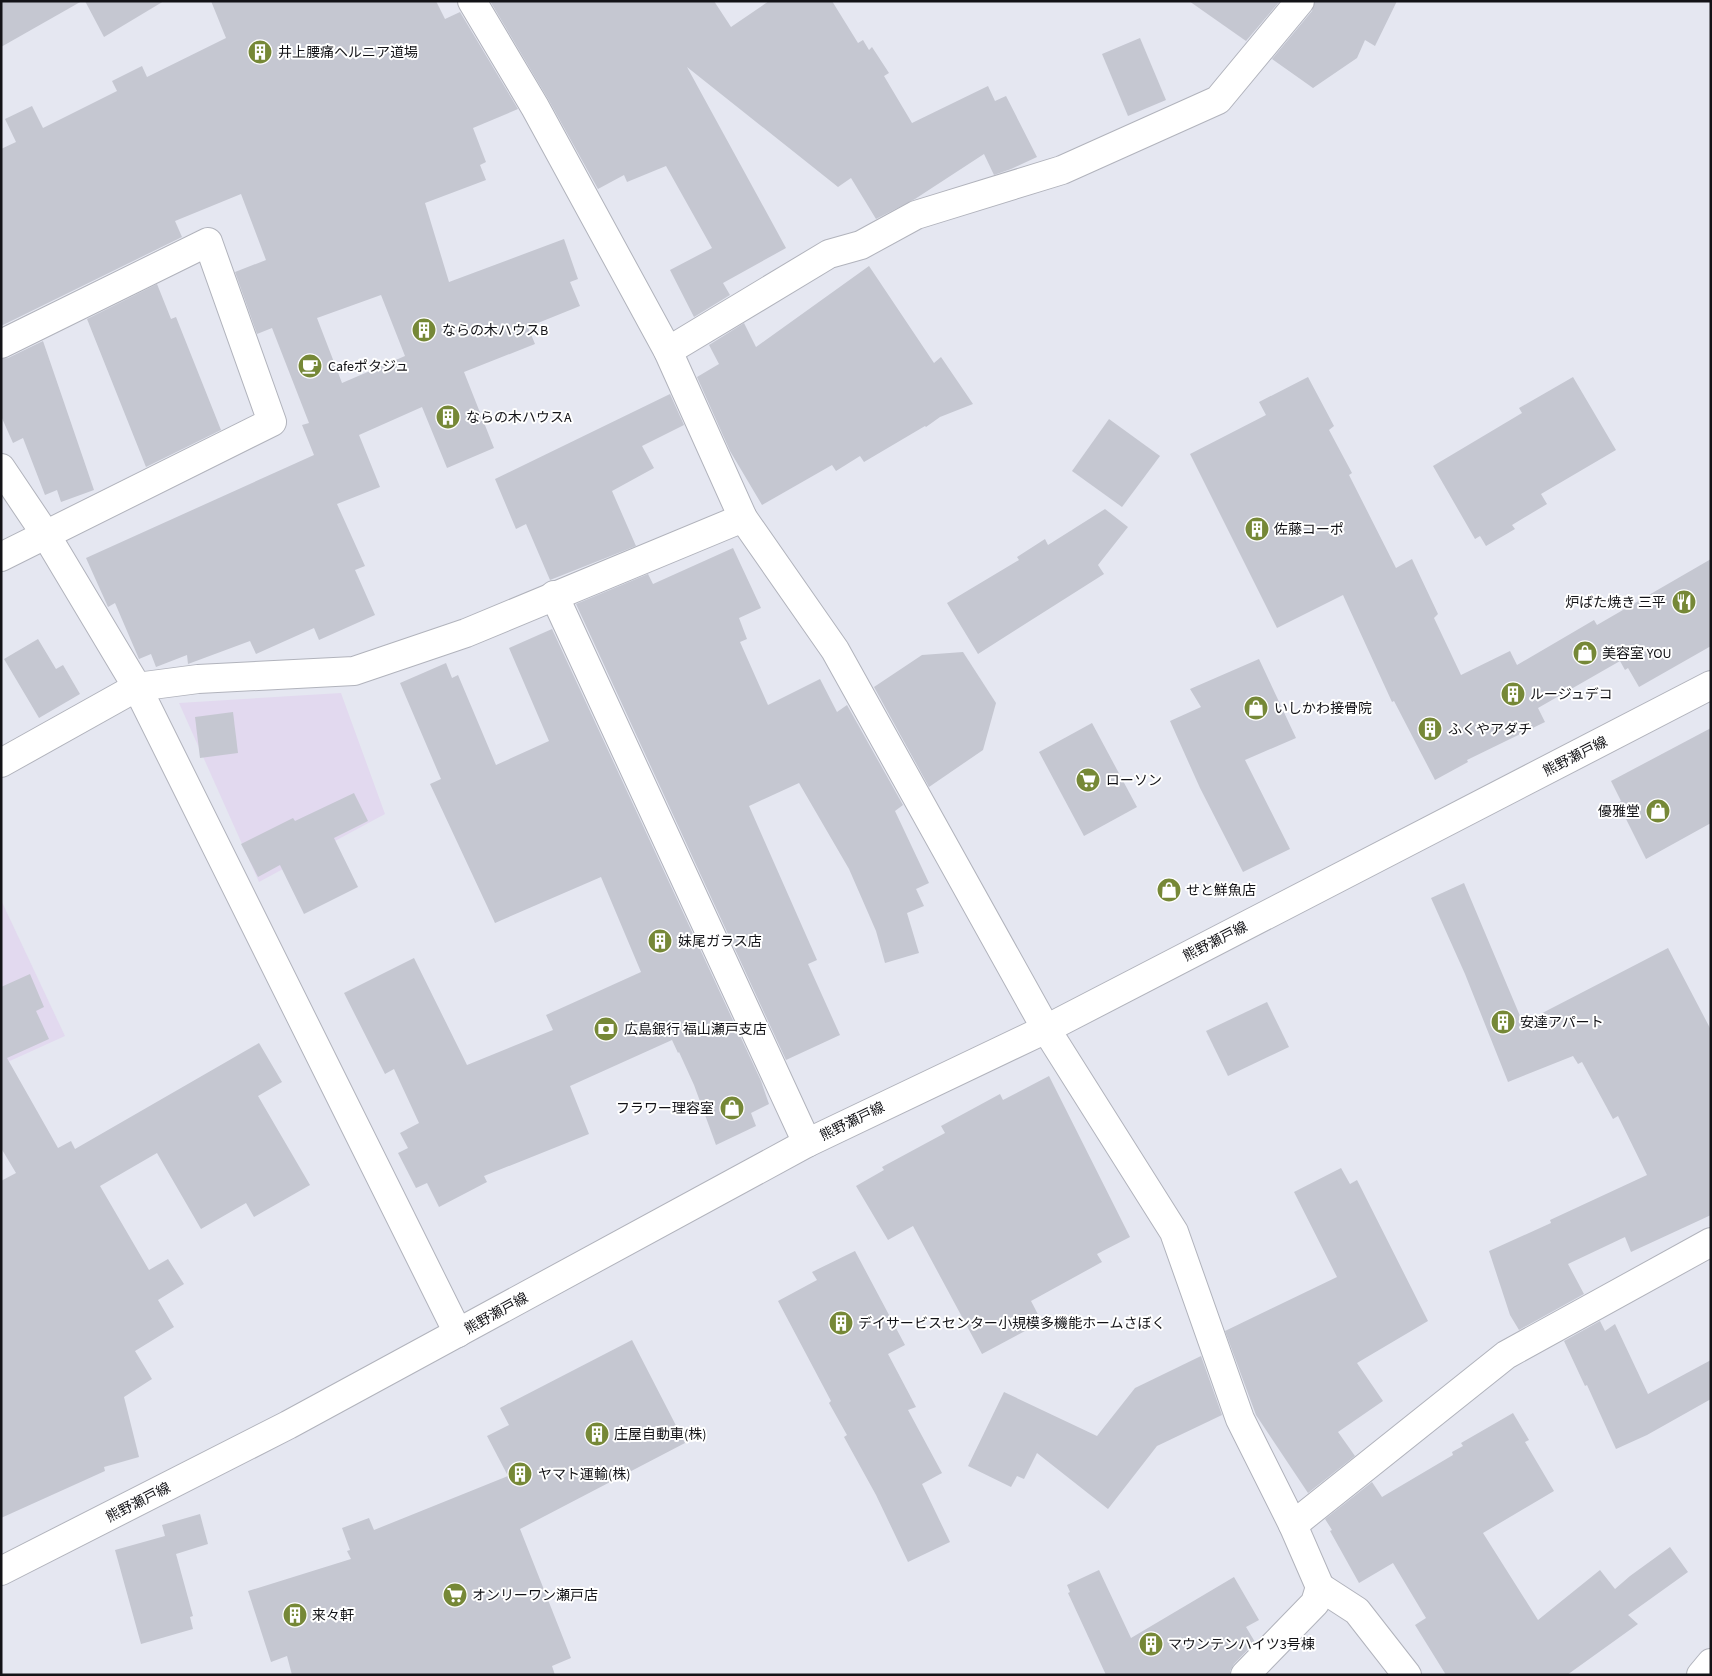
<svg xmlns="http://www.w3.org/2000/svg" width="1712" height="1676" font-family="'Source Sans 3','Noto Sans JP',sans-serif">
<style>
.commercial{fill:#e2d9ef}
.building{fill:#c5c7d1;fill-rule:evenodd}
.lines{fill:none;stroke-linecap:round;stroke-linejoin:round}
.minor-casing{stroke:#b1b3bc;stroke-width:30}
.tertiary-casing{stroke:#b1b3bc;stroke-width:30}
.secondary-casing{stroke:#b1b3bc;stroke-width:30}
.minor{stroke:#fff;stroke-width:28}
.tertiary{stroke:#fff;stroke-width:28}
.secondary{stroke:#fff;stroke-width:28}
.labels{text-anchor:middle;stroke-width:4;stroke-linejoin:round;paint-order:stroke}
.poi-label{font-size:14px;fill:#131317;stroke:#fff;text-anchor:start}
.street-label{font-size:14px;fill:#131317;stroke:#fff}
</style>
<rect width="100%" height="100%" fill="#e5e7f1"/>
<!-- commercial -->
<g class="commercial">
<path d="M 341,693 L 385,814 L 259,882 L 179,703 Z"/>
<path d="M 1,900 L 65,1036 L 1,1065 Z"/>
</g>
<!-- building -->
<g class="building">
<path d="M 1,1 L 82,1 L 1,47 Z"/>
<path d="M 85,1 L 164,1 L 104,37 Z"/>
<path d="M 211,1 L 436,1 L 445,19 L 460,12 L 518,109 L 473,128 L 486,162 L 480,165 L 486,180 L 425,203 L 449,282 L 564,239 L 578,279 L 570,282 L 580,306 L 528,327 L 535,344 L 464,372 L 494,448 L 447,468 L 422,407 L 359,435 L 380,487 L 337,504 L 365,566 L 355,570 L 375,615 L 319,640 L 314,628 L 256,654 L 250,641 L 188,664 L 187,655 L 156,667 L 151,654 L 139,659 L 115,603 L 108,607 L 86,558 L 314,455 L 302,425 L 309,423 L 272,328 L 257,334 L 235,272 L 266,260 L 241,194 L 175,221 L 182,237 L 1,326 L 1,149 L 16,142 L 5,119 L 32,106 L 43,128 L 117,91 L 112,81 L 142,66 L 147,77 L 226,38 ZM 381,295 L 405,356 L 342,383 L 317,318 Z"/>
<path d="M 490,1 L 714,1 L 731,27 L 769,1 L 832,1 L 858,43 L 863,40 L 869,50 L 872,47 L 889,73 L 884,76 L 912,123 L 988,86 L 995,101 L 1006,96 L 1037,157 L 1011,169 L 994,175 L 984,154 L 915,199 L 876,219 L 851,178 L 838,187 L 687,67 L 786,248 L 723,283 L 730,295 L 694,317 L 670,270 L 712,248 L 666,166 L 627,182 L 624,175 L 598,189 L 548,99 Z"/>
<path d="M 1189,1 L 1280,1 L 1246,41 Z"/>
<path d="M 1315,1 L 1397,1 L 1375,46 L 1365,40 L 1357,58 L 1313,88 L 1272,59 L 1312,11 Z"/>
<path d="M 1140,38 L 1166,100 L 1128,116 L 1102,54 Z"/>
<path d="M 869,266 L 934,363 L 941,357 L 973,404 L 940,417 L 926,427 L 925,426 L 864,462 L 860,456 L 836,471 L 832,465 L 762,505 L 730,451 L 697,377 L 719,364 L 709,345 L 744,323 L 756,347 Z"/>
<path d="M 157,284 L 171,319 L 176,317 L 221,430 L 146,467 L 87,319 Z"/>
<path d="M 43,341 L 94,490 L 61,502 L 57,490 L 45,495 L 23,438 L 13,443 L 1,416 L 1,359 L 8,358 Z"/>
<path d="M 1308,377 L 1334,426 L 1329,430 L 1352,473 L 1349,475 L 1396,568 L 1412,559 L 1438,614 L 1434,618 L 1461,675 L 1510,651 L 1517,665 L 1594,620 L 1597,625 L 1711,559 L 1711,646 L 1639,687 L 1628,668 L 1625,670 L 1620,661 L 1538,708 L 1545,722 L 1467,760 L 1468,762 L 1435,780 L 1394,701 L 1392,702 L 1343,595 L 1277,628 L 1190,454 L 1266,415 L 1259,402 Z"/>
<path d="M 1573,377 L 1616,450 L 1541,494 L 1547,504 L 1512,525 L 1515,529 L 1486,546 L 1480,536 L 1475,539 L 1433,466 L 1522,413 L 1519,408 Z"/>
<path d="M 670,394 L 684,425 L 642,446 L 654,468 L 612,491 L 636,546 L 550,580 L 526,524 L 516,529 L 495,479 Z"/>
<path d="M 1109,419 L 1160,456 L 1122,507 L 1072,471 Z"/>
<path d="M 1105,509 L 1128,527 L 1098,565 L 1104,574 L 978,654 L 947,603 L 1019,560 L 1017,557 L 1045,539 L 1048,545 Z"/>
<path d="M 733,548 L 761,608 L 739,618 L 747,639 L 740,642 L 768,705 L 820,679 L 837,712 L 847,705 L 903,805 L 895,811 L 929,883 L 916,889 L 924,906 L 907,913 L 919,953 L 885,963 L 876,931 L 849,869 L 799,783 L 749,806 L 817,960 L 808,964 L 840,1035 L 786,1060 L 576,604 L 648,574 L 653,584 Z"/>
<path d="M 552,629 L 761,1081 L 769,1104 L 751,1113 L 756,1126 L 716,1145 L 694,1085 L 679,1052 L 678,1053 L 672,1040 L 570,1086 L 589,1134 L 484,1176 L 487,1182 L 439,1207 L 427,1183 L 416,1188 L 398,1153 L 408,1148 L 400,1133 L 419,1123 L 394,1069 L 385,1074 L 344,993 L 414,958 L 467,1065 L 553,1030 L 546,1015 L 641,972 L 601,877 L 495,923 L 430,784 L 441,779 L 400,683 L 446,663 L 452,678 L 458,675 L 496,765 L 549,741 L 509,648 Z"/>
<path d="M 38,639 L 56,669 L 63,665 L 80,694 L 39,718 L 4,659 Z"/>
<path d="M 963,652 L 996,703 L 983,750 L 929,787 L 874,687 L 922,655 Z"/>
<path d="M 1259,659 L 1296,738 L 1245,760 L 1290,849 L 1243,872 L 1200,788 L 1170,721 L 1201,707 L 1190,689 Z"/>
<path d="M 233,712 L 238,753 L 200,758 L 195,717 Z"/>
<path d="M 1092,723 L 1137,807 L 1084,836 L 1039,752 Z"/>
<path d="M 1711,728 L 1711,823 L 1646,859 L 1618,803 L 1621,801 L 1611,781 Z"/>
<path d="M 354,793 L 368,821 L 334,838 L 358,887 L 304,914 L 280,865 L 258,877 L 241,844 L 293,818 L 295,821 Z"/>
<path d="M 1464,883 L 1523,1023 L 1668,948 L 1711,1030 L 1711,1215 L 1631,1252 L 1625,1237 L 1568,1264 L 1584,1294 L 1519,1330 L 1510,1315 L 1489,1251 L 1551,1223 L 1550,1220 L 1647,1175 L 1618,1116 L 1613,1119 L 1582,1062 L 1578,1064 L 1573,1056 L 1508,1082 L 1465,974 L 1431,898 Z"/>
<path d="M 30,974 L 44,1007 L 36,1011 L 49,1039 L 7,1058 L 58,1148 L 71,1141 L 75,1149 L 259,1043 L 282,1082 L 258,1096 L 310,1185 L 254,1217 L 246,1203 L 201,1229 L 157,1153 L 100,1186 L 149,1270 L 168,1259 L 184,1284 L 158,1300 L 174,1327 L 135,1351 L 152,1379 L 124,1397 L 139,1457 L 104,1467 L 105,1471 L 1,1518 L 1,1181 L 16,1173 L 1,1148 L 1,987 Z"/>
<path d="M 1267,1002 L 1289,1047 L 1228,1076 L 1206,1031 Z"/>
<path d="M 1049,1076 L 1130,1237 L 1097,1254 L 1102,1262 L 1031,1301 L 1042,1322 L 982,1354 L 913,1226 L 888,1240 L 856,1186 L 884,1170 L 882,1167 L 945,1133 L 941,1126 L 1000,1094 L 1003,1100 Z"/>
<path d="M 1341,1168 L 1350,1184 L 1357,1180 L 1428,1321 L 1357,1363 L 1383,1401 L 1338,1432 L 1355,1456 L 1308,1493 L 1256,1415 L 1225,1331 L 1337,1277 L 1294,1192 Z"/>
<path d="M 855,1251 L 905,1345 L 888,1354 L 916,1407 L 908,1410 L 942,1473 L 922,1484 L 950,1542 L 908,1562 L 876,1495 L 844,1437 L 847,1435 L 829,1403 L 831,1401 L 778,1301 L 817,1280 L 812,1272 Z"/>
<path d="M 1600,1321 L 1605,1331 L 1615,1324 L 1648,1394 L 1711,1360 L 1711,1399 L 1647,1435 L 1616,1449 L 1587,1385 L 1585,1386 L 1564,1341 Z"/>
<path d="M 632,1340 L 685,1443 L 520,1529 L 571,1658 L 552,1666 L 555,1675 L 292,1675 L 287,1656 L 271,1662 L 248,1591 L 351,1559 L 347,1551 L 350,1550 L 342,1528 L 369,1518 L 374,1530 L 508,1476 L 487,1436 L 509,1425 L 500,1408 Z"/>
<path d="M 1201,1356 L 1222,1415 L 1157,1446 L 1108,1509 L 1037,1453 L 1024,1479 L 1017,1476 L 1011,1487 L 968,1466 L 1004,1392 L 1097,1436 L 1135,1388 Z"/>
<path d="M 1513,1413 L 1529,1440 L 1525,1442 L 1554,1491 L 1483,1533 L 1538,1620 L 1600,1570 L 1615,1589 L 1630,1576 L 1670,1547 L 1688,1572 L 1628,1615 L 1638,1624 L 1567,1675 L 1446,1675 L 1415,1625 L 1426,1618 L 1393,1563 L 1359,1583 L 1330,1531 L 1332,1530 L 1325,1519 L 1372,1482 L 1382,1497 L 1453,1455 L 1452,1452 L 1463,1446 L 1461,1443 Z"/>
<path d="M 200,1514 L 208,1544 L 176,1554 L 193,1616 L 190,1617 L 193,1629 L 141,1644 L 115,1550 L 165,1536 L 162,1525 Z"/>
<path d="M 1099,1570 L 1131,1638 L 1234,1577 L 1259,1620 L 1246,1627 L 1255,1642 L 1234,1664 L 1230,1671 L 1230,1675 L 1106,1675 L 1068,1593 L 1070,1592 L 1067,1585 Z"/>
</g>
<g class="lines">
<defs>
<g id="minor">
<path d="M 1,344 L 208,242 L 272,422 L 1,557"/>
<path d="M 668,351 L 829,254 L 861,245 L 916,215 L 1062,170 L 1218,100 L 1300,1"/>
<path d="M 1,468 L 46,535 L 137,687 L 458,1333"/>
<path d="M 554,595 L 807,1143"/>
<path d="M 1,763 L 137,687 L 198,679 L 354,671 L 466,633 L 743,518"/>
<path d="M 1046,1029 L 1174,1232 L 1240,1419 L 1293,1525 L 1320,1587 L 1315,1603 L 1245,1675"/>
<path d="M 1293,1525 L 1506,1355 L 1711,1242"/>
<path d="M 1320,1587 L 1357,1611 L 1407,1675"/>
<path d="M 1701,1675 L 1711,1663"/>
</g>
<path id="tertiary" d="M 472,1 L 535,107 L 668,351 L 743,518 L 835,650 L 1046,1029"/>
<path id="secondary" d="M 1,1571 L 288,1425 L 807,1143 L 1046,1029 L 1711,685"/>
</defs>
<!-- minor casing -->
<use href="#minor" class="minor-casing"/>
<!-- tertiary casing -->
<use href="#tertiary" class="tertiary-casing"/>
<!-- secondary casing -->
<use href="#secondary" class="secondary-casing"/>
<!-- minor -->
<use href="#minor" class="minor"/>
<!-- tertiary -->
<use href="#tertiary" class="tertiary"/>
<!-- secondary -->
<use href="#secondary" class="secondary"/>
</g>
<!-- icons -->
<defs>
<symbol id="building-disc" viewBox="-11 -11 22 22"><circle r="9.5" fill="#768837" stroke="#fff"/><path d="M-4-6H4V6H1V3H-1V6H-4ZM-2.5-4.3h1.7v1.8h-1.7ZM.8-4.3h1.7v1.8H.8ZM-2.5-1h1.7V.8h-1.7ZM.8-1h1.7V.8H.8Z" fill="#fff"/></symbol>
<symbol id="cafe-disc" viewBox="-11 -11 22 22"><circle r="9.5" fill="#768837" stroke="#fff"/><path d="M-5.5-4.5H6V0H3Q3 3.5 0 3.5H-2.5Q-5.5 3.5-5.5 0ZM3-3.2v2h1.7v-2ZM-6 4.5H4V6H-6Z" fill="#fff"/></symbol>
<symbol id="restaurant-disc" viewBox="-11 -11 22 22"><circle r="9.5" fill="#768837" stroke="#fff"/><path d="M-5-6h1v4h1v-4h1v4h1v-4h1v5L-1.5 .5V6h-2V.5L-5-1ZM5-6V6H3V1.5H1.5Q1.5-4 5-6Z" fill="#fff"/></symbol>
<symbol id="shop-disc" viewBox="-11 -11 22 22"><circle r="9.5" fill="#768837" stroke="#fff"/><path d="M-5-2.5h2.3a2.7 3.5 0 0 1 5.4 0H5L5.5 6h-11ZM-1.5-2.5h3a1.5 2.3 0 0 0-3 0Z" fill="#fff"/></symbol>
<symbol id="supermarket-disc" viewBox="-11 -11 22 22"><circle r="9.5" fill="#768837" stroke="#fff"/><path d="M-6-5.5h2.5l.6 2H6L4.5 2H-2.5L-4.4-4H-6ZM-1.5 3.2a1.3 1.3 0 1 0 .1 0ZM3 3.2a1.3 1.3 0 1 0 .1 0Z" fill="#fff"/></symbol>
<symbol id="bank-disc" viewBox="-11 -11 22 22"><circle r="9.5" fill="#768837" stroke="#fff"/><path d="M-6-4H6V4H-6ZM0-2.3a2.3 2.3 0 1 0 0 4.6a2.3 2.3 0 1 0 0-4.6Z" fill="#fff"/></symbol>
</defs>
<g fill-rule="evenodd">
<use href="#building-disc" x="246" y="38" width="28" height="28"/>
<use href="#building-disc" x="410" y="316" width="28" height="28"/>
<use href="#cafe-disc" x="296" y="352" width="28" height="28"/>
<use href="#building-disc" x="434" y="403" width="28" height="28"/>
<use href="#building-disc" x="1243" y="515" width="28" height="28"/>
<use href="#restaurant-disc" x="1670" y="588" width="28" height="28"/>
<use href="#shop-disc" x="1571" y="639" width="28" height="28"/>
<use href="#building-disc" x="1499" y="680" width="28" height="28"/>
<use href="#shop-disc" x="1242" y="694" width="28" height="28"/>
<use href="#building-disc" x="1416" y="715" width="28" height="28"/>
<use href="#supermarket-disc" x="1074" y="766" width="28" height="28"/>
<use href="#shop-disc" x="1644" y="797" width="28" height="28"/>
<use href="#shop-disc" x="1155" y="876" width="28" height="28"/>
<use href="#building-disc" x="646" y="927" width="28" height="28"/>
<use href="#building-disc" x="1489" y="1008" width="28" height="28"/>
<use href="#bank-disc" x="592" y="1015" width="28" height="28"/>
<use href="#shop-disc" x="718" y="1094" width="28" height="28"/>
<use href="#building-disc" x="827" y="1309" width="28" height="28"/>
<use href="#building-disc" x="583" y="1420" width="28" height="28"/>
<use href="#building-disc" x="506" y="1460" width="28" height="28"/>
<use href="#supermarket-disc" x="441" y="1581" width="28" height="28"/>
<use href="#building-disc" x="281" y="1601" width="28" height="28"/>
<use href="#building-disc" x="1137" y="1630" width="28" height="28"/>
</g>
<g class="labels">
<!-- poi labels -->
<g class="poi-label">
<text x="278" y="57">井上腰痛ヘルニア道場</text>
<text x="442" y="335">ならの木ハウスB</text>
<text x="328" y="371">Cafeポタジュ</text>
<text x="466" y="422">ならの木ハウスA</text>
<text x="1274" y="534">佐藤コーポ</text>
<text x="1666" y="607" text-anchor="end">炉ばた焼き 三平</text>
<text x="1602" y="658">美容室 YOU</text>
<text x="1530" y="699">ルージュデコ</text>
<text x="1274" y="713">いしかわ接骨院</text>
<text x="1448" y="734">ふくやアダチ</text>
<text x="1106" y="785">ローソン</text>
<text x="1640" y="816" text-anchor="end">優雅堂</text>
<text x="1186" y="895">せと鮮魚店</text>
<text x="678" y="946">妹尾ガラス店</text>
<text x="1520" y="1027">安達アパート</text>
<text x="624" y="1034">広島銀行 福山瀬戸支店</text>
<text x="714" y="1113" text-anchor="end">フラワー理容室</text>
<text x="858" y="1328">デイサービスセンター小規模多機能ホームさぼく</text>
<text x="614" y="1439">庄屋自動車(株)</text>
<text x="538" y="1479">ヤマト運輸(株)</text>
<text x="472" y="1600">オンリーワン瀬戸店</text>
<text x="312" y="1620">来々軒</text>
<text x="1168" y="1649">マウンテンハイツ3号棟</text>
</g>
<!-- street labels -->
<g class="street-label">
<text transform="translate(1575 756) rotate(-27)" y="5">熊野瀬戸線</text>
<text transform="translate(1215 941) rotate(-27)" y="5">熊野瀬戸線</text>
<text transform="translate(852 1121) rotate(-26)" y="5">熊野瀬戸線</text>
<text transform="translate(496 1313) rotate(-29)" y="5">熊野瀬戸線</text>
<text transform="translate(138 1502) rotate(-27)" y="5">熊野瀬戸線</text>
</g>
</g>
<!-- border -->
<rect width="1712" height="1676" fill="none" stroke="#131317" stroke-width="5"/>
</svg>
